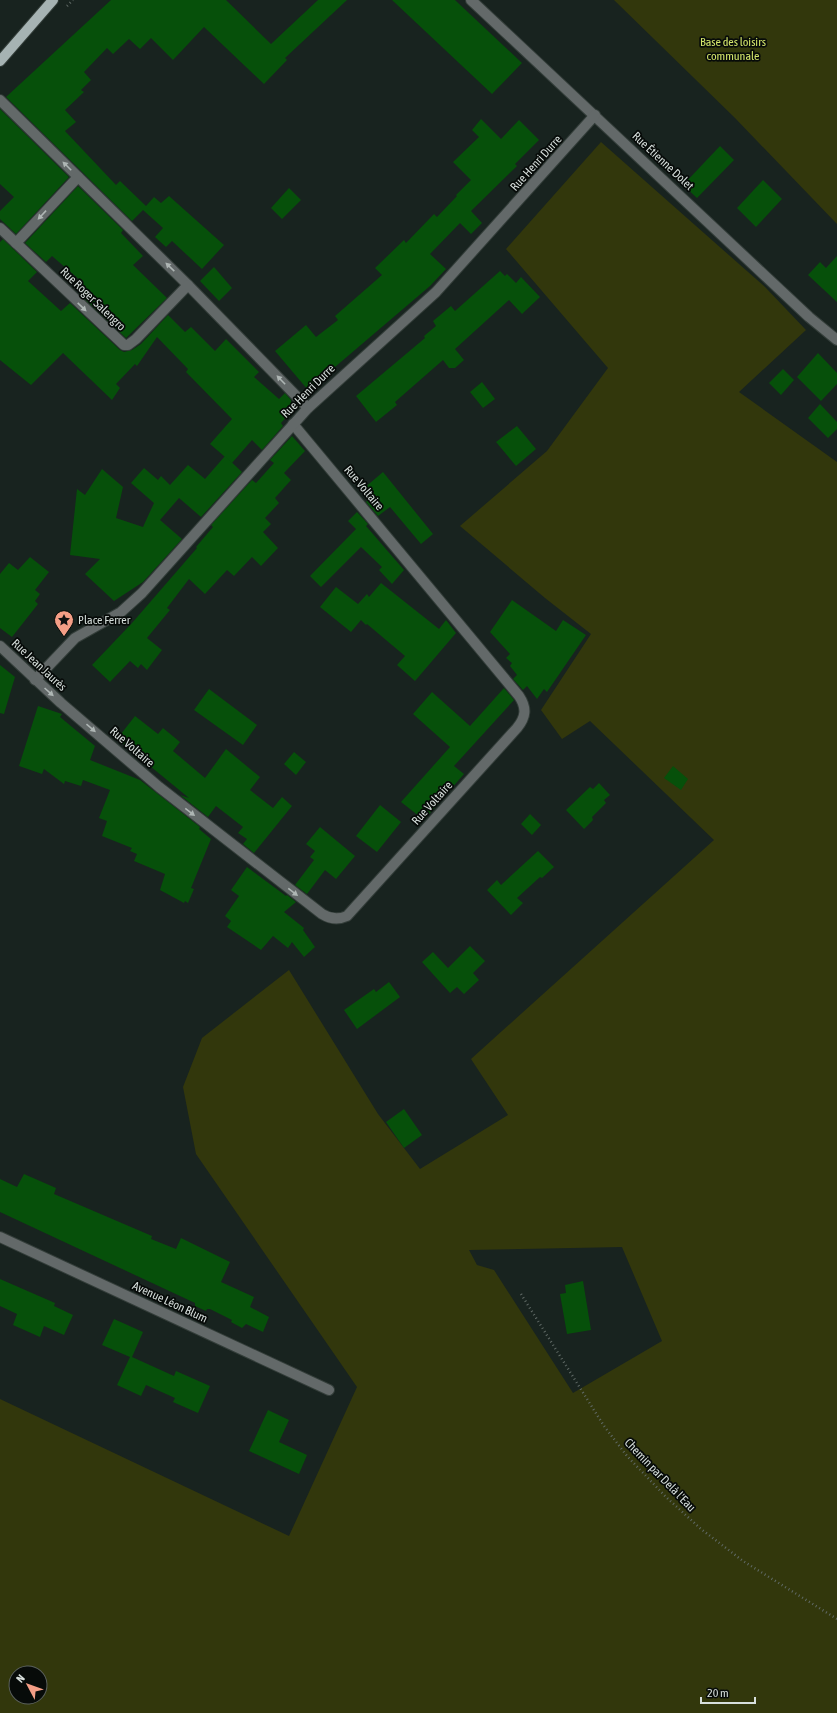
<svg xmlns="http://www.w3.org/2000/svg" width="837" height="1713" font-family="'Asap Condensed',sans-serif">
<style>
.green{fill:#32370c;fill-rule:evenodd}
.building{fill:#06500a}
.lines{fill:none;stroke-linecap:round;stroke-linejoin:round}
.minor-casing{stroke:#333d39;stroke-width:12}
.major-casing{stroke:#333d39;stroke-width:12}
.path{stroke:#606a66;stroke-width:2.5;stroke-dasharray:1 3;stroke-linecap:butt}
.minor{stroke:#636969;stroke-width:10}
.major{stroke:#a6b3b3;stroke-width:10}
.oneway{fill:#aeb6b4}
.labels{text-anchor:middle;stroke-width:3.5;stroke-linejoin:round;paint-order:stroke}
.park-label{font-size:12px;fill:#d4e66b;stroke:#070b09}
.street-label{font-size:12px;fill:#d7dfdc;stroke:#070b09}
.poi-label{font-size:12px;fill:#d7dfdc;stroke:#070b09;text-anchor:start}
</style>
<rect width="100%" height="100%" fill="#18231f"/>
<!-- green -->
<g class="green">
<path d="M 614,0 L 837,0 L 837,224 L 735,118 Z"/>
<path d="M 601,142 L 765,287 L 806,330 L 739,392 L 837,462 L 837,1713 L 0,1713 L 0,1399 L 289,1536 L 357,1387 L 196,1154 L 183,1087 L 202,1038 L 289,970 L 378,1114 L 420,1169 L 508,1115 L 471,1059 L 714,840 L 590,721 L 562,739 L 541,710 L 591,634 L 545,598 L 460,526 L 547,451 L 608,368 L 506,249 ZM 622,1247 L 662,1341 L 573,1393 L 494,1270 L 477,1265 L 469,1250 ZM 16,1673 L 40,1673 L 40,1697 L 16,1697 Z"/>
</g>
<!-- building -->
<g class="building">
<path d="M 111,0 L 226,0 L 271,44 L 318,0 L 347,0 L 285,58 L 287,60 L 264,84 L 204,27 L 173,60 L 151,38 L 140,49 L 129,39 L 113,54 L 107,48 L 84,72 L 91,80 L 81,90 L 84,92 L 65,110 L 76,122 L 65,131 L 116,185 L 120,181 L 146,206 L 154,197 L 161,203 L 169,196 L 224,245 L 202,269 L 172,241 L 166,247 L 155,237 L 163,228 L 143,210 L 132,221 L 6,97 Z"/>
<path d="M 392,0 L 455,0 L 522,63 L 492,94 Z"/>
<path d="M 0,109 L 69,177 L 16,234 L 0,219 L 0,211 L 14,197 L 0,184 Z"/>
<path d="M 481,119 L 501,139 L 519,120 L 539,140 L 515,164 L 517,166 L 471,211 L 482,223 L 471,234 L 460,223 L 430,254 L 446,269 L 430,286 L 308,390 L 275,351 L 306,325 L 316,337 L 338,320 L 335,316 L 382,275 L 375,268 L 404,240 L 406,243 L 434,214 L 437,217 L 457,196 L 456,195 L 471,180 L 453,162 L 479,137 L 472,130 Z"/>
<path d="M 720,146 L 734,160 L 697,198 L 683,185 Z"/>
<path d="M 763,180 L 782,199 L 756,227 L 737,208 Z"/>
<path d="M 78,186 L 123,230 L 121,233 L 143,256 L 133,265 L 167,298 L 126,338 L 79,294 L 84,289 L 78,284 L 81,281 L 52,256 L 46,262 L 25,243 Z"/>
<path d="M 289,188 L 301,200 L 282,219 L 271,208 Z"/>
<path d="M 3,239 L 37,272 L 28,281 L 61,311 L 70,303 L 120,350 L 124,352 L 132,350 L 141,344 L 168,315 L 185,332 L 191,327 L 215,351 L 226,339 L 259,372 L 254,377 L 279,399 L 285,393 L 291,400 L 292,411 L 281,423 L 283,426 L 262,450 L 252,440 L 232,463 L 210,444 L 232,419 L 186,372 L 188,369 L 157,337 L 137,366 L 135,364 L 116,384 L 120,388 L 112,400 L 63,353 L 31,385 L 0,360 L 0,242 Z"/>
<path d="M 837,256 L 837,302 L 808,275 L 820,262 L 826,268 Z"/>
<path d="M 214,267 L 232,288 L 219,301 L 200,281 Z"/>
<path d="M 500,271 L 505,276 L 507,274 L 516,283 L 521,277 L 540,297 L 522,314 L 509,300 L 455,349 L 464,360 L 455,368 L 449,368 L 443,360 L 395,402 L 397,405 L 376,422 L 356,396 L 425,338 L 424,336 L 436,326 L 433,321 L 451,306 L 455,311 Z"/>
<path d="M 818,353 L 837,373 L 837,384 L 821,401 L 797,377 Z"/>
<path d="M 783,369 L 794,380 L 781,395 L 769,383 Z"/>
<path d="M 482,382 L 495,399 L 483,408 L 470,392 Z"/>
<path d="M 820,404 L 837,422 L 837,429 L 828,438 L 808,418 Z"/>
<path d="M 517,426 L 536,449 L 516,466 L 496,442 Z"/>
<path d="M 292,436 L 305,451 L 284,473 L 291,480 L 275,498 L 279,503 L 265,518 L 271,524 L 263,532 L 278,548 L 261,566 L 252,557 L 234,576 L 227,570 L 205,594 L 189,579 L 167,608 L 170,610 L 147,638 L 162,650 L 147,670 L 141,664 L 138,668 L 130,661 L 110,682 L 92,665 L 132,623 L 197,548 L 196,547 L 213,527 L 211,525 L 252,480 L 256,483 L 274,463 L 270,460 Z"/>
<path d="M 225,456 L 242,472 L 201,517 L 179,498 L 160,520 L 182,539 L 143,582 L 114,601 L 85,574 L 100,559 L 70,555 L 77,489 L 85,495 L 102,469 L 123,487 L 116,518 L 143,527 L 154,503 L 131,483 L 144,468 L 158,480 L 161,476 L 170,485 L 188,465 L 205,479 Z"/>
<path d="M 383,472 L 433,534 L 421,544 L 390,507 L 378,516 L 366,502 L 370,498 L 363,489 Z"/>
<path d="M 357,512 L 368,524 L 366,526 L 404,570 L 392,584 L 379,570 L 382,567 L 361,547 L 321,587 L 310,576 L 356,529 L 348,521 Z"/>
<path d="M 30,557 L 49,572 L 35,590 L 40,594 L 35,601 L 38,604 L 12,637 L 0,628 L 0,574 L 9,563 L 18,570 Z"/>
<path d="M 381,583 L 439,629 L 446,620 L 456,633 L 415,681 L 397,665 L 405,656 L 367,624 L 366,625 L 361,620 L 351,632 L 320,607 L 336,587 L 358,604 L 367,594 L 369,597 Z"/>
<path d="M 512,600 L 556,631 L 563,620 L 586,635 L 547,692 L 544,689 L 537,699 L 527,686 L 523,690 L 513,679 L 517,675 L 510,666 L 512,663 L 506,658 L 510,654 L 490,632 Z"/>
<path d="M 0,665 L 15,677 L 4,714 L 0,713 Z"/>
<path d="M 504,688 L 514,700 L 454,766 L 464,774 L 424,820 L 401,802 L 450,747 L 413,714 L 432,692 L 470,726 Z"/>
<path d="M 209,689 L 257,725 L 243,745 L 194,710 Z"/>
<path d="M 38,706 L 62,714 L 60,717 L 95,746 L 90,760 L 140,780 L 200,827 L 199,829 L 211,839 L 191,888 L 194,889 L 188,903 L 185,901 L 184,903 L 160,890 L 165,874 L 134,861 L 137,854 L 130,851 L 132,848 L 102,836 L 107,821 L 99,818 L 110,790 L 83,780 L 81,786 L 65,781 L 64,784 L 44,769 L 42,774 L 19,766 Z"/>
<path d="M 135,716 L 158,734 L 163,728 L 180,742 L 173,751 L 205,778 L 226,749 L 260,777 L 250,790 L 273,808 L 282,797 L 292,806 L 254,853 L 243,844 L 247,839 L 238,833 L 243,827 L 216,806 L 208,817 L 180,795 L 189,798 L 117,739 Z"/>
<path d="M 294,752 L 306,762 L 296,775 L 284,764 Z"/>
<path d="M 673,766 L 688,779 L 681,790 L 664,778 Z"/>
<path d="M 599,783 L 610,795 L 604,800 L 606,803 L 592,817 L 593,820 L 584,829 L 566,810 L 590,787 L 593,789 Z"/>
<path d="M 380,805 L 401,822 L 377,852 L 356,836 Z"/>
<path d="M 530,814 L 541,825 L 532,835 L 521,824 Z"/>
<path d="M 320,827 L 355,856 L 336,879 L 325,870 L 307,894 L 295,885 L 314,860 L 310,857 L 315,851 L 306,844 Z"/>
<path d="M 538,851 L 554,867 L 542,878 L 540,877 L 517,898 L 523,903 L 511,915 L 487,890 L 497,880 L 501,885 Z"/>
<path d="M 247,867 L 286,896 L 287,895 L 296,902 L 284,912 L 304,928 L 303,930 L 315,947 L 304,957 L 292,942 L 288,948 L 273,936 L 261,950 L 227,927 L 231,921 L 225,916 L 239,896 L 231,890 Z"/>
<path d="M 470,946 L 485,961 L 473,973 L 479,980 L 464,994 L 457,987 L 450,993 L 422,962 L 433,952 L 448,968 Z"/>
<path d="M 389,982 L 400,997 L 357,1029 L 344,1010 L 374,989 L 376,992 Z"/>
<path d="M 404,1109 L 422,1135 L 404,1148 L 386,1122 Z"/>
<path d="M 24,1174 L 56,1188 L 54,1194 L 152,1236 L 151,1239 L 176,1249 L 181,1238 L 230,1262 L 221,1282 L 254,1297 L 250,1307 L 269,1317 L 263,1332 L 246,1324 L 242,1328 L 231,1322 L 232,1320 L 210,1309 L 207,1309 L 206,1311 L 195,1306 L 195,1303 L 0,1212 L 0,1179 L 17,1187 Z"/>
<path d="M 0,1279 L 55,1303 L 54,1306 L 73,1315 L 64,1335 L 44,1326 L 40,1337 L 13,1325 L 17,1314 L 0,1306 Z"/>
<path d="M 583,1281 L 591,1330 L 567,1334 L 560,1294 L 566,1293 L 565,1285 Z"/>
<path d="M 114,1319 L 143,1332 L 132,1357 L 174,1376 L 176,1371 L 210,1386 L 198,1413 L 173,1402 L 175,1398 L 146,1385 L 141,1396 L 117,1385 L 130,1357 L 102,1345 Z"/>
<path d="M 268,1410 L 289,1420 L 279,1442 L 307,1455 L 299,1474 L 249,1451 Z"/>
</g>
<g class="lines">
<defs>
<g id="minor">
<path d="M 471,0 L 809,317 L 837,340"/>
<path d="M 0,100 L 188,285 L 308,408"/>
<path d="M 78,177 L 16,243 L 124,345 L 128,345 L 136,339 L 188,285"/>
<path d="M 0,228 L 16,243"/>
<path d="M 0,646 L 61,703 L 159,787 L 322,914 C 330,919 338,920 347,916 L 517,728 C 526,717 527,708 519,696 L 293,424"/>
<path d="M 35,680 L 75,638 L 121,612 L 142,593 L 308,408 L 436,292 L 595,115"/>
<path d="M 0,1237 L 329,1390"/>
</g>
<path id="major" d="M 0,61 L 53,0"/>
</defs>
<!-- minor casing -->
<use href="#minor" class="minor-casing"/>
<!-- major casing -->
<use href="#major" class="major-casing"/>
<!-- path -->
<g class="path">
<path d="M 67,6 L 73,0"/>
<path d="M 521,1294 L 604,1426 L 627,1456 L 666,1497 L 701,1529 L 743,1561 L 837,1619"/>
</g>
<!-- minor -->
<use href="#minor" class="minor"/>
<!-- major -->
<use href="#major" class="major"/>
</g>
<!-- one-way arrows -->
<defs><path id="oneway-solid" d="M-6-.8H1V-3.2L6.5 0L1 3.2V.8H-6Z"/></defs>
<g class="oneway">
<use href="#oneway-solid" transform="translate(67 166) rotate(-135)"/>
<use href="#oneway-solid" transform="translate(42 215) rotate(133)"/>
<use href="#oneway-solid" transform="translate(170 267) rotate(-136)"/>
<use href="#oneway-solid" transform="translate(82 307) rotate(44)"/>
<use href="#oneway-solid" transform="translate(281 380) rotate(-134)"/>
<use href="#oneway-solid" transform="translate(49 692) rotate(42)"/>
<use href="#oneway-solid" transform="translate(91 728) rotate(41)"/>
<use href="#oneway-solid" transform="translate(190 812) rotate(38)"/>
<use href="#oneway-solid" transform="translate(293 892) rotate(38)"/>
</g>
<!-- icons -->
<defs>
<symbol id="sight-pin" viewBox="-11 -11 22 30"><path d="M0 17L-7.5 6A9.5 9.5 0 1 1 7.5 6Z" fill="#f49e86" stroke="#070b09"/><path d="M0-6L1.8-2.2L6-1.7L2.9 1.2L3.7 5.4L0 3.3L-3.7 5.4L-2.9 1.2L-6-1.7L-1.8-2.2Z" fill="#111"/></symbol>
</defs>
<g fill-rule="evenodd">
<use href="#sight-pin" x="53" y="609" width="22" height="30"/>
</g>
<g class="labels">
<!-- park labels -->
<g class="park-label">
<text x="733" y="46">Base des loisirs<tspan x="733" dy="14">communale</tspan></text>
</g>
<!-- street labels -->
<g class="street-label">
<text transform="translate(663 161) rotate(43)" y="4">Rue Étienne Dolet</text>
<text transform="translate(536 163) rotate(-48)" y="4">Rue Henri Durre</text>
<text transform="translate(93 299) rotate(44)" y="4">Rue Roger Salengro</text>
<text transform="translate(308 391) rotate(-45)" y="4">Rue Henri Durre</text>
<text transform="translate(364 488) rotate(50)" y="4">Rue Voltaire</text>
<text transform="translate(39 665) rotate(43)" y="4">Rue Jean Jaurès</text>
<text transform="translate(132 747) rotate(41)" y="4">Rue Voltaire</text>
<text transform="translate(432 803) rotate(-48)" y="4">Rue Voltaire</text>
<text transform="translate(170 1302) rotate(25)" y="4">Avenue Léon Blum</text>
<text transform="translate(660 1475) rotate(46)" y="4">Chemin par Delà l'Eau</text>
</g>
<!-- poi labels -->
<g class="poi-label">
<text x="78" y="624">Place Ferrer</text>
</g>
</g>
<!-- north arrow -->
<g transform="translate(28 1685) rotate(311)"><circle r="19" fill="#070b09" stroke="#5a605d"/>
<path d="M0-3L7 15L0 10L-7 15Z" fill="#f49e86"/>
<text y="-6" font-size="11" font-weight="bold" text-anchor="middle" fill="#d7dfdc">N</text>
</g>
<!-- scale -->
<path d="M701 1697v6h54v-6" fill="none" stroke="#d7dfdc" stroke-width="2"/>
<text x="707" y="1697" font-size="12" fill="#d7dfdc" stroke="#070b09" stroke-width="3" paint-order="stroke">20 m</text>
</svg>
